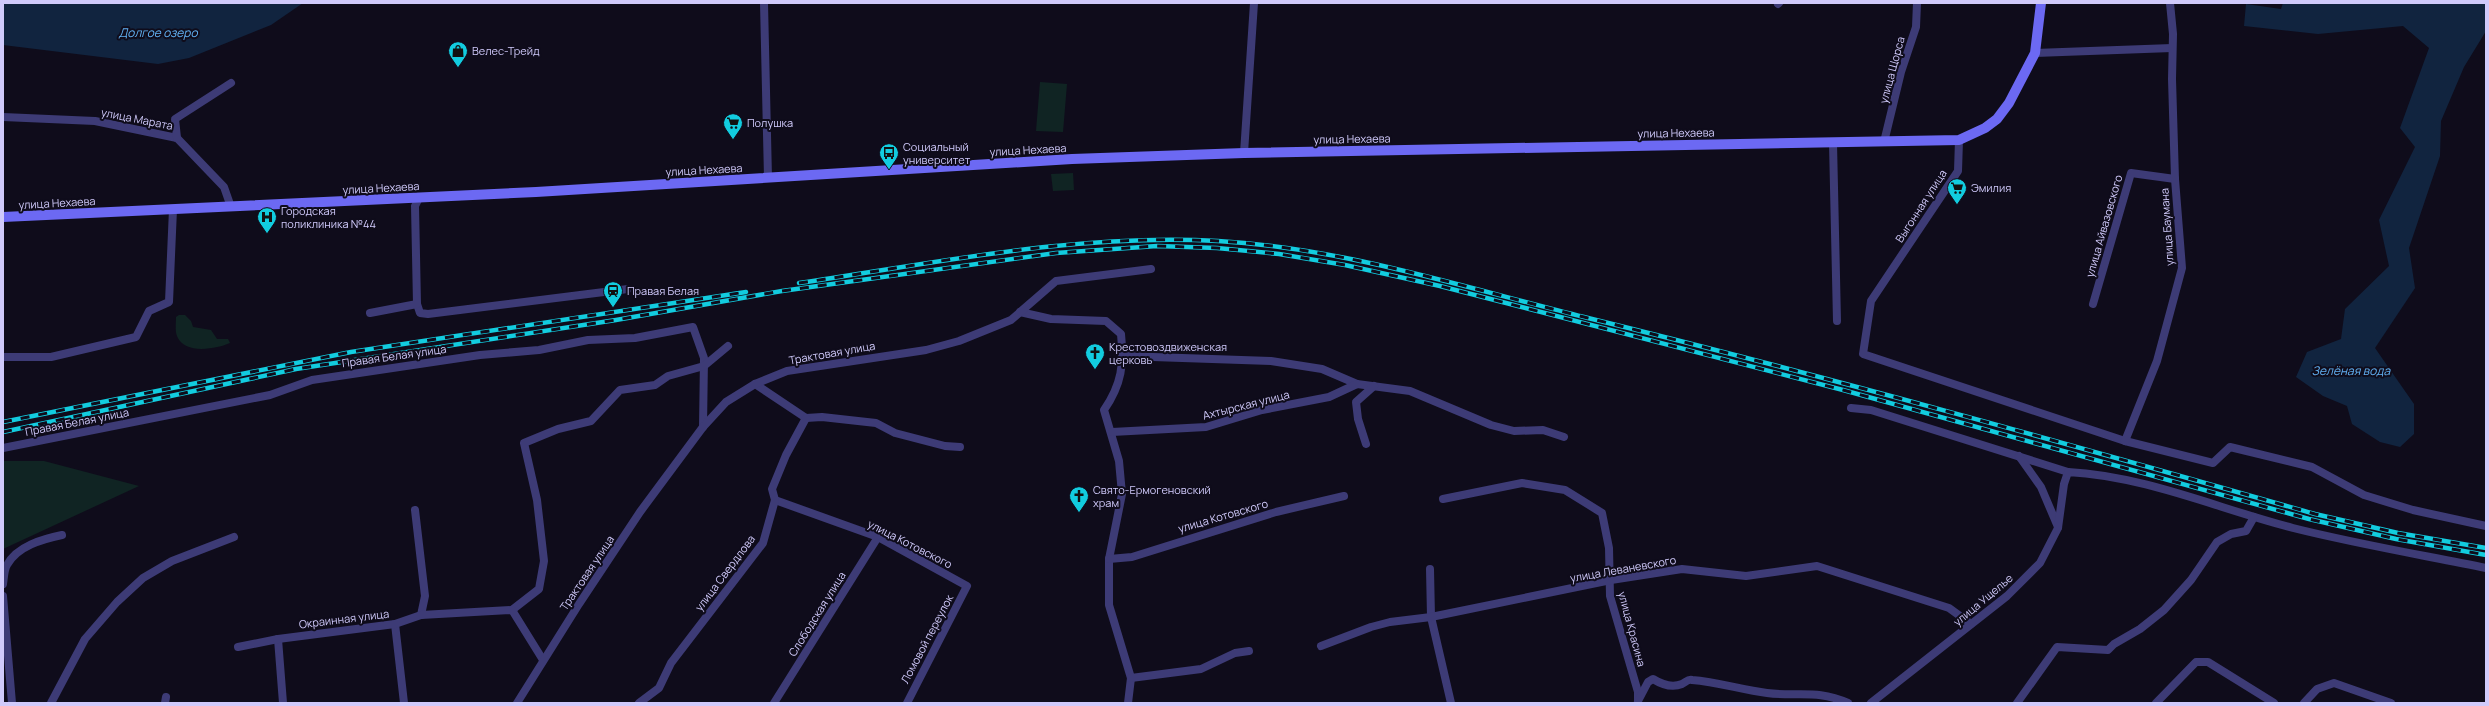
<svg xmlns="http://www.w3.org/2000/svg" width="2489" height="706" font-family="Manrope,sans-serif">
<style>
.green{fill:#102423}
.water{fill:#11243f}
.lines{fill:none;stroke-linecap:round;stroke-linejoin:round}
.street{stroke:#3d3b76;stroke-width:8}
.secondary{stroke:#6c69f3;stroke-width:10}
.rail-casing{stroke:#12ccdf;stroke-width:4.5}
.rail{stroke:#0f0c1b;stroke-width:3;stroke-dasharray:9;stroke-linecap:butt}
.labels{text-anchor:middle;stroke-width:4;stroke-linejoin:round;paint-order:stroke}
.poi-label{font-size:11px;fill:#d0cafb;stroke:#0f0c1b;text-anchor:start}
.street-label{font-size:11px;fill:#d0cafb;stroke:#0f0c1b}
.water-label{font-size:12px;font-style:italic;fill:#61b0f2;stroke:#0f0c1b}
</style>
<rect width="100%" height="100%" fill="#0f0c1b"/>
<!-- green -->
<g class="green">
<path d="M 1040,82 L 1067,84 L 1063,132 L 1036,131 Z"/>
<path d="M 1073,173 L 1074,190 L 1053,191 L 1051,174 Z"/>
<path d="M 179,315 L 185,315 L 191,321 L 193,327 L 211,330 L 217,339 L 228,339 L 230,343 C 216,349 184,355 177,336 C 175,331 176,323 176,317 Z"/>
<path d="M 3,461 L 44,461 L 139,486 L 3,549 Z"/>
</g>
<!-- water -->
<g class="water">
<path d="M 3,3 L 303,3 L 271,25 L 189,58 L 158,64 L 3,45 Z"/>
<path d="M 2283,3 L 2486,3 L 2486,31 L 2464,67 L 2441,121 L 2440,156 L 2409,248 L 2415,288 L 2375,348 L 2414,404 L 2414,434 L 2400,447 L 2380,442 L 2352,424 L 2347,406 L 2323,396 L 2296,377 L 2307,352 L 2341,339 L 2345,309 L 2389,266 L 2379,220 L 2415,147 L 2400,128 L 2429,48 L 2403,26 L 2318,34 L 2244,26 L 2246,4 L 2281,9 Z"/>
</g>
<g class="lines">
<!-- street -->
<g class="street">
<path d="M 764,3 L 768,178"/>
<path d="M 1778,4 L 1779,3"/>
<path d="M 2035,53 L 2172,48"/>
<path d="M 3,117 L 95,121 L 177,138 L 224,187 L 231,207"/>
<path d="M 177,138 L 175,119 L 231,83"/>
<path d="M 1959,140 L 1958,171 L 1871,301 L 1863,354 L 2125,441 L 2213,463 L 2230,447 L 2312,467 L 2364,495 L 2413,510 L 2486,526"/>
<path d="M 1884,142 L 1901,72 L 1916,27 L 1917,3"/>
<path d="M 1833,143 L 1837,321"/>
<path d="M 1244,153 L 1254,3"/>
<path d="M 417,304 L 420,313 L 428,314 L 628,289"/>
<path d="M 2093,304 L 2131,173 L 2175,179"/>
<path d="M 1020,312 L 1051,319 L 1106,321 L 1121,334 C 1124,364 1122,384 1104,410 L 1119,461 L 1122,494 L 1109,559 L 1109,605 L 1131,678 L 1128,703"/>
<path d="M 370,313 L 417,304 L 415,206 L 419,198"/>
<path d="M 1123,356 L 1271,361 L 1322,369 L 1357,384"/>
<path d="M 3,357 L 51,357 L 136,337 L 149,311 L 169,302 L 173,209"/>
<path d="M 755,384 L 806,418 L 822,417 L 876,423 L 895,433 L 945,446 L 960,447"/>
<path d="M 1851,408 L 1871,410 L 2068,472"/>
<path d="M 1112,432 L 1206,427 L 1262,410 L 1329,397 L 1357,384 L 1410,391 L 1491,425 L 1514,431 L 1543,430 L 1564,437"/>
<path d="M 2125,441 L 2157,361 L 2182,268 L 2175,179 L 2172,79 L 2173,34 L 2170,3"/>
<path d="M 1366,444 L 1358,419 L 1356,402 L 1374,386"/>
<path d="M 3,448 L 270,395 L 312,380 L 480,355 L 539,350 L 588,340 L 635,338 L 693,327 L 704,358 L 703,427"/>
<path d="M 2019,456 L 2041,487 L 2058,527"/>
<path d="M 1443,499 L 1522,483 L 1565,490 L 1602,513 L 1609,548 L 1610,596 L 1638,692 L 1638,703"/>
<path d="M 775,500 L 878,537 L 967,586 L 907,703"/>
<path d="M 415,510 L 425,596 L 421,615"/>
<path d="M 1109,559 L 1132,557 L 1276,512 L 1344,496"/>
<path d="M 1430,569 L 1431,617 L 1451,703"/>
<path d="M 3,584 C 4,578 4,570 7,565 C 17,546 43,539 62,535"/>
<path d="M 3,596 L 12,703"/>
<path d="M 512,610 L 539,589 L 544,561 L 537,500 L 524,443 L 558,429 L 591,421 L 620,390 L 655,385 L 668,376 L 704,366 L 728,346"/>
<path d="M 395,624 L 404,703"/>
<path d="M 278,639 L 283,703"/>
<path d="M 1321,646 L 1371,627 L 1390,622 L 1431,617 L 1611,580 L 1682,569 L 1746,576 L 1817,566 L 1949,608 L 1971,624"/>
<path d="M 238,647 L 278,639 L 395,624 L 421,615 L 512,610 L 543,660"/>
<path d="M 1131,678 L 1201,669 L 1235,653 L 1249,651"/>
<path d="M 1638,701 L 1648,682 L 1653,679 C 1661,684 1672,688 1682,684 C 1686,682 1688,679 1692,680 C 1718,682 1742,690 1767,693 C 1798,697 1817,689 1848,703"/>
<path d="M 51,703 L 85,639 L 117,602 L 143,578 L 172,561 L 234,537"/>
<path d="M 165,703 L 166,697"/>
<path d="M 517,703 L 579,604 L 640,512 L 703,427 L 726,402 L 755,384 L 787,371 L 926,350 L 959,341 L 1011,320 L 1056,281 L 1151,269"/>
<path d="M 639,703 L 659,688 L 671,663 L 763,543 L 775,500 L 772,489 L 786,455 L 806,418"/>
<path d="M 774,703 L 878,537"/>
<path d="M 1871,703 L 2007,596 L 2040,563 L 2058,528 L 2064,484 L 2068,472 C 2145,476 2219,509 2293,528 C 2357,544 2422,555 2486,568"/>
<path d="M 2017,703 L 2057,647 L 2108,650 L 2114,644 L 2140,629 L 2164,610 L 2191,580 L 2217,542 L 2231,534 L 2246,531 L 2254,517"/>
<path d="M 2156,703 L 2196,662 L 2208,662 L 2274,703"/>
<path d="M 2304,703 L 2317,689 L 2334,683 L 2391,703"/>
</g>
<!-- secondary -->
<path class="secondary" d="M 3,217 L 536,192 L 1072,159 L 1244,153 L 1959,140 L 1985,128 L 1997,119 L 2009,103 L 2035,53 L 2041,3"/>
<defs>
<g id="rail">
<path d="M 799,283 C 937,263 1077,233 1218,241 C 1343,248 1463,287 1584,317 C 1829,377 2072,445 2315,514 L 2398,533 L 2486,548"/>
<path d="M 3,422 L 351,352 L 746,292"/>
<path d="M 3,432 L 296,369 L 616,320 L 782,291 L 1056,253 L 1157,246 L 1217,248 L 1279,254 L 1345,265 L 1440,286 L 1843,390 L 2309,519 L 2396,539 L 2486,555"/>
</g>
</defs>
<!-- rail casing -->
<use href="#rail" class="rail-casing"/>
<!-- rail -->
<use href="#rail" class="rail"/>
</g>
<!-- icons -->
<defs>
<symbol id="shop-pin" viewBox="-11 -11 22 30"><path d="M0 17L-7.5 6A9.5 9.5 0 1 1 7.5 6Z" fill="#12ccdf" stroke="#0f0c1b"/><path d="M-5-2.5h2.3a2.7 3.5 0 0 1 5.4 0H5L5.5 6h-11ZM-1.5-2.5h3a1.5 2.3 0 0 0-3 0Z" fill="#111"/></symbol>
<symbol id="supermarket-pin" viewBox="-11 -11 22 30"><path d="M0 17L-7.5 6A9.5 9.5 0 1 1 7.5 6Z" fill="#12ccdf" stroke="#0f0c1b"/><path d="M-6-5.5h2.5l.6 2H6L4.5 2H-2.5L-4.4-4H-6ZM-1.5 3.2a1.3 1.3 0 1 0 .1 0ZM3 3.2a1.3 1.3 0 1 0 .1 0Z" fill="#111"/></symbol>
<symbol id="bus-pin" viewBox="-11 -11 22 30"><path d="M0 17L-7.5 6A9.5 9.5 0 1 1 7.5 6Z" fill="#12ccdf" stroke="#0f0c1b"/><path d="M-5-6H5V4H4V6H2V4H-2V6H-4V4H-5ZM-3.5-4V0h7V-4ZM-3.5 1.2v1.5H-2V1.2ZM2 1.2v1.5H3.5V1.2Z" fill="#111"/></symbol>
<symbol id="hospital-pin" viewBox="-11 -11 22 30"><path d="M0 17L-7.5 6A9.5 9.5 0 1 1 7.5 6Z" fill="#12ccdf" stroke="#0f0c1b"/><path d="M-5-5h3v3.5h4V-5h3V5h-3V1.5h-4V5h-3Z" fill="#111"/></symbol>
<symbol id="station-pin" viewBox="-11 -11 22 30"><path d="M0 17L-7.5 6A9.5 9.5 0 1 1 7.5 6Z" fill="#12ccdf" stroke="#0f0c1b"/><path d="M-3-6H3Q5-6 5-4V2Q5 4 3 4L4.5 6H3L1.5 4h-3L-3 6H-4.5L-3 4Q-5 4-5 2V-4Q-5-6-3-6ZM-3.5-4v3h7v-3ZM-3.5 1v1.5H-2V1ZM2 1v1.5H3.5V1Z" fill="#111"/></symbol>
<symbol id="church-pin" viewBox="-11 -11 22 30"><path d="M0 17L-7.5 6A9.5 9.5 0 1 1 7.5 6Z" fill="#12ccdf" stroke="#0f0c1b"/><path d="M-1.2-6h2.4v3.5h3.3v2.4h-3.3V6h-2.4V-.1h-3.3v-2.4h3.3Z" fill="#111"/></symbol>
</defs>
<g fill-rule="evenodd">
<use href="#shop-pin" x="447" y="40" width="22" height="30"/>
<use href="#supermarket-pin" x="722" y="112" width="22" height="30"/>
<use href="#bus-pin" x="878" y="142" width="22" height="30"/>
<use href="#supermarket-pin" x="1946" y="177" width="22" height="30"/>
<use href="#hospital-pin" x="256" y="206" width="22" height="30"/>
<use href="#station-pin" x="602" y="280" width="22" height="30"/>
<use href="#church-pin" x="1084" y="342" width="22" height="30"/>
<use href="#church-pin" x="1068" y="485" width="22" height="30"/>
</g>
<g class="labels">
<!-- poi labels -->
<g class="poi-label">
<text x="472" y="55">Велес-Трейд</text>
<text x="747" y="127">Полушка</text>
<text x="903" y="151">Социальный<tspan x="903" dy="13">университет</tspan></text>
<text x="1971" y="192">Эмилия</text>
<text x="281" y="215">Городская<tspan x="281" dy="13">поликлиника №44</tspan></text>
<text x="627" y="295">Правая Белая</text>
<text x="1109" y="351">Крестовоздвиженская<tspan x="1109" dy="13">церковь</tspan></text>
<text x="1093" y="494">Свято-Ермогеновский<tspan x="1093" dy="13">храм</tspan></text>
</g>
<!-- street labels -->
<g class="street-label">
<text transform="translate(1892 70) rotate(-75)" y="4">улица Щорса</text>
<text transform="translate(137 119) rotate(11)" y="4">улица Марата</text>
<text transform="translate(1676 133) rotate(-1)" y="4">улица Нехаева</text>
<text transform="translate(1352 139) rotate(-1)" y="4">улица Нехаева</text>
<text transform="translate(1028 150) rotate(-3)" y="4">улица Нехаева</text>
<text transform="translate(704 170) rotate(-3)" y="4">улица Нехаева</text>
<text transform="translate(381 188) rotate(-3)" y="4">улица Нехаева</text>
<text transform="translate(57 203) rotate(-3)" y="4">улица Нехаева</text>
<text transform="translate(1921 206) rotate(-57)" y="4">Выгонная улица</text>
<text transform="translate(2104 226) rotate(-74)" y="4">улица Айвазовского</text>
<text transform="translate(2167 227) rotate(-94)" y="4">улица Баумана</text>
<text transform="translate(832 353) rotate(-10)" y="4">Трактовая улица</text>
<text transform="translate(394 356) rotate(-8)" y="4">Правая Белая улица</text>
<text transform="translate(1246 405) rotate(-14)" y="4">Ахтырская улица</text>
<text transform="translate(77 422) rotate(-11)" y="4">Правая Белая улица</text>
<text transform="translate(1223 516) rotate(-16)" y="4">улица Котовского</text>
<text transform="translate(910 544) rotate(27)" y="4">улица Котовского</text>
<text transform="translate(1623 569) rotate(-10)" y="4">улица Леваневского</text>
<text transform="translate(587 573) rotate(-56)" y="4">Трактовая улица</text>
<text transform="translate(725 573) rotate(-53)" y="4">улица Свердлова</text>
<text transform="translate(1983 600) rotate(-40)" y="4">улица Ущелье</text>
<text transform="translate(817 614) rotate(-58)" y="4">Слободская улица</text>
<text transform="translate(344 619) rotate(-7)" y="4">Окраинная улица</text>
<text transform="translate(1632 629) rotate(75)" y="4">улица Красина</text>
<text transform="translate(927 639) rotate(-62)" y="4">Ломовой переулок</text>
</g>
<!-- water labels -->
<g class="water-label">
<text x="158" y="37">Долгое озеро</text>
<text x="2351" y="375">Зелёная вода</text>
</g>
</g>
<!-- border -->
<rect width="2489" height="706" fill="none" stroke="#d0cafb" stroke-width="8"/>
</svg>
